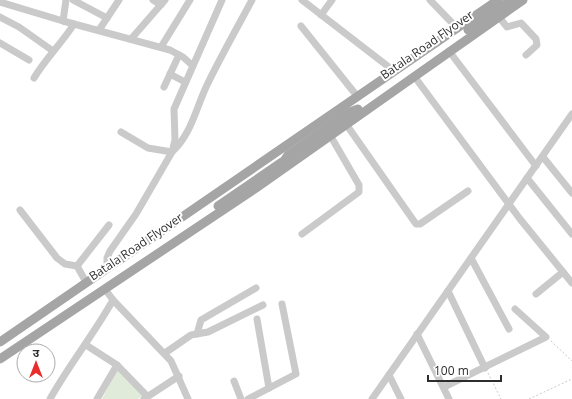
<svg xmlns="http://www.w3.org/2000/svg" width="572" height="399" font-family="'Open Sans','Noto Sans Devanagari',sans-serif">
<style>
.green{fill:#e1ebda}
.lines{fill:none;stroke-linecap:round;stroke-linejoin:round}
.path{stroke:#cacaca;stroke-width:1;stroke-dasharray:2 2;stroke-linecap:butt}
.minor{stroke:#cacaca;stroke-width:7}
.major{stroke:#a5a5a5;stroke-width:9}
.labels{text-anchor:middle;stroke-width:4;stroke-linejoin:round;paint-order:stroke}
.street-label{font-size:12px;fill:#2d2d2d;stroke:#fff}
</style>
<rect width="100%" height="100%" fill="#fff"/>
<!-- green -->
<path class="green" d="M 119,366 L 147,393 L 138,399 L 102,399 Z"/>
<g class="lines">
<!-- path -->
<g class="path">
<path d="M 551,341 L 572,361"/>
<path d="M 488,373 L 501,399"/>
<path d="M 529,399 L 572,379"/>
</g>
<!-- minor -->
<g class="minor">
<path d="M 73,0 L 107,18"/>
<path d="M 153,0 L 161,5"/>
<path d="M 302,0 L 394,71"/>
<path d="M 430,0 L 457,28"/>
<path d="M 0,2 L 63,21 L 170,50 L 183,57 L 192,65"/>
<path d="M 321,15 L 332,0"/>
<path d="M 0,17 L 19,27 L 53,51"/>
<path d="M 499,17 L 507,27 L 521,23 L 536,39 L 537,45 L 526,55"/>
<path d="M 63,21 L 66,0"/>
<path d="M 301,26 L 357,96"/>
<path d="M 99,30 L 119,0"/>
<path d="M 131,39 L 165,0"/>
<path d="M 0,43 L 29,60"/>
<path d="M 161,47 L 190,0"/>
<path d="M 449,51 L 536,166"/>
<path d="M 170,74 L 185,82"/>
<path d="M 414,76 L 520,219 L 572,283"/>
<path d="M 34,78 C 46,58 62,43 74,24"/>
<path d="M 164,87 L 179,55"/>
<path d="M 346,124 L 416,224 L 420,224 L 468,191"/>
<path d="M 121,132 L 148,148 L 172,152 C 191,135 196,108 207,85 C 221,56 237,28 252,0"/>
<path d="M 543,157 L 572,193"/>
<path d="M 527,178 L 572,234"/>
<path d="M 20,210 L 57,258 L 65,264 L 77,266 L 86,282"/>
<path d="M 302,234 L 359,192 L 359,185 L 330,135"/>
<path d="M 471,258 L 509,329"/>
<path d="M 77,266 L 109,225"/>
<path d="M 107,267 L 107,258 L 110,251 L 136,214 L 172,152 L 175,140 L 174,109 L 222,0"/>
<path d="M 448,291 L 485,368"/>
<path d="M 536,294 L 563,272"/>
<path d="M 113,300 L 171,361 L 188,399"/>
<path d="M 257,319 L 269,388"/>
<path d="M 197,334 L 201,320 L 256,288"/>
<path d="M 417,334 L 449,399"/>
<path d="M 86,345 L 117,365 L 147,396"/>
<path d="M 165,353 L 191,335 L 208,332 L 263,305"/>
<path d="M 389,375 L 401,399"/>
<path d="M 234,381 L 241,399"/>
<path d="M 444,387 L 546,337 L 515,309"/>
<path d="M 50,399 C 69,365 94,334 113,300 L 105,289"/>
<path d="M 97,399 L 117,365"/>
<path d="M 144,399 L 179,376"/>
<path d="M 248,399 L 296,374 L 282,304"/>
<path d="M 372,399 L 572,114"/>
</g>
<!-- major -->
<g class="major">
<path d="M 468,30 L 511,0"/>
<path d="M 284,161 L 288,155 L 350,112 L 358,109"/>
<path d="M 218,206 L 282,162"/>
<path d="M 0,342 L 498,0"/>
<path d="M 0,359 L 256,188 L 523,0"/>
</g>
</g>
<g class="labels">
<!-- street labels -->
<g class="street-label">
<text transform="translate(427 45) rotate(-35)" y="4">Batala Road Flyover</text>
<text transform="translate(136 247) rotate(-34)" y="4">Batala Road Flyover</text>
</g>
</g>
<!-- north arrow -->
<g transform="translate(36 363)"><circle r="19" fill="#ffffff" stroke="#ababab"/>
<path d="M0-3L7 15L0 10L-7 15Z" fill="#e82d2b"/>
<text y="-6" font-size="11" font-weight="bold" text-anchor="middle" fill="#2d2d2d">उ</text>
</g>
<!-- scale -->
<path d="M428 375v6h73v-6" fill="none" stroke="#2d2d2d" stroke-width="2"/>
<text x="434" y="375" font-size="12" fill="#2d2d2d" stroke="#ffffff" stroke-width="3" paint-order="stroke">100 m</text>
</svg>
